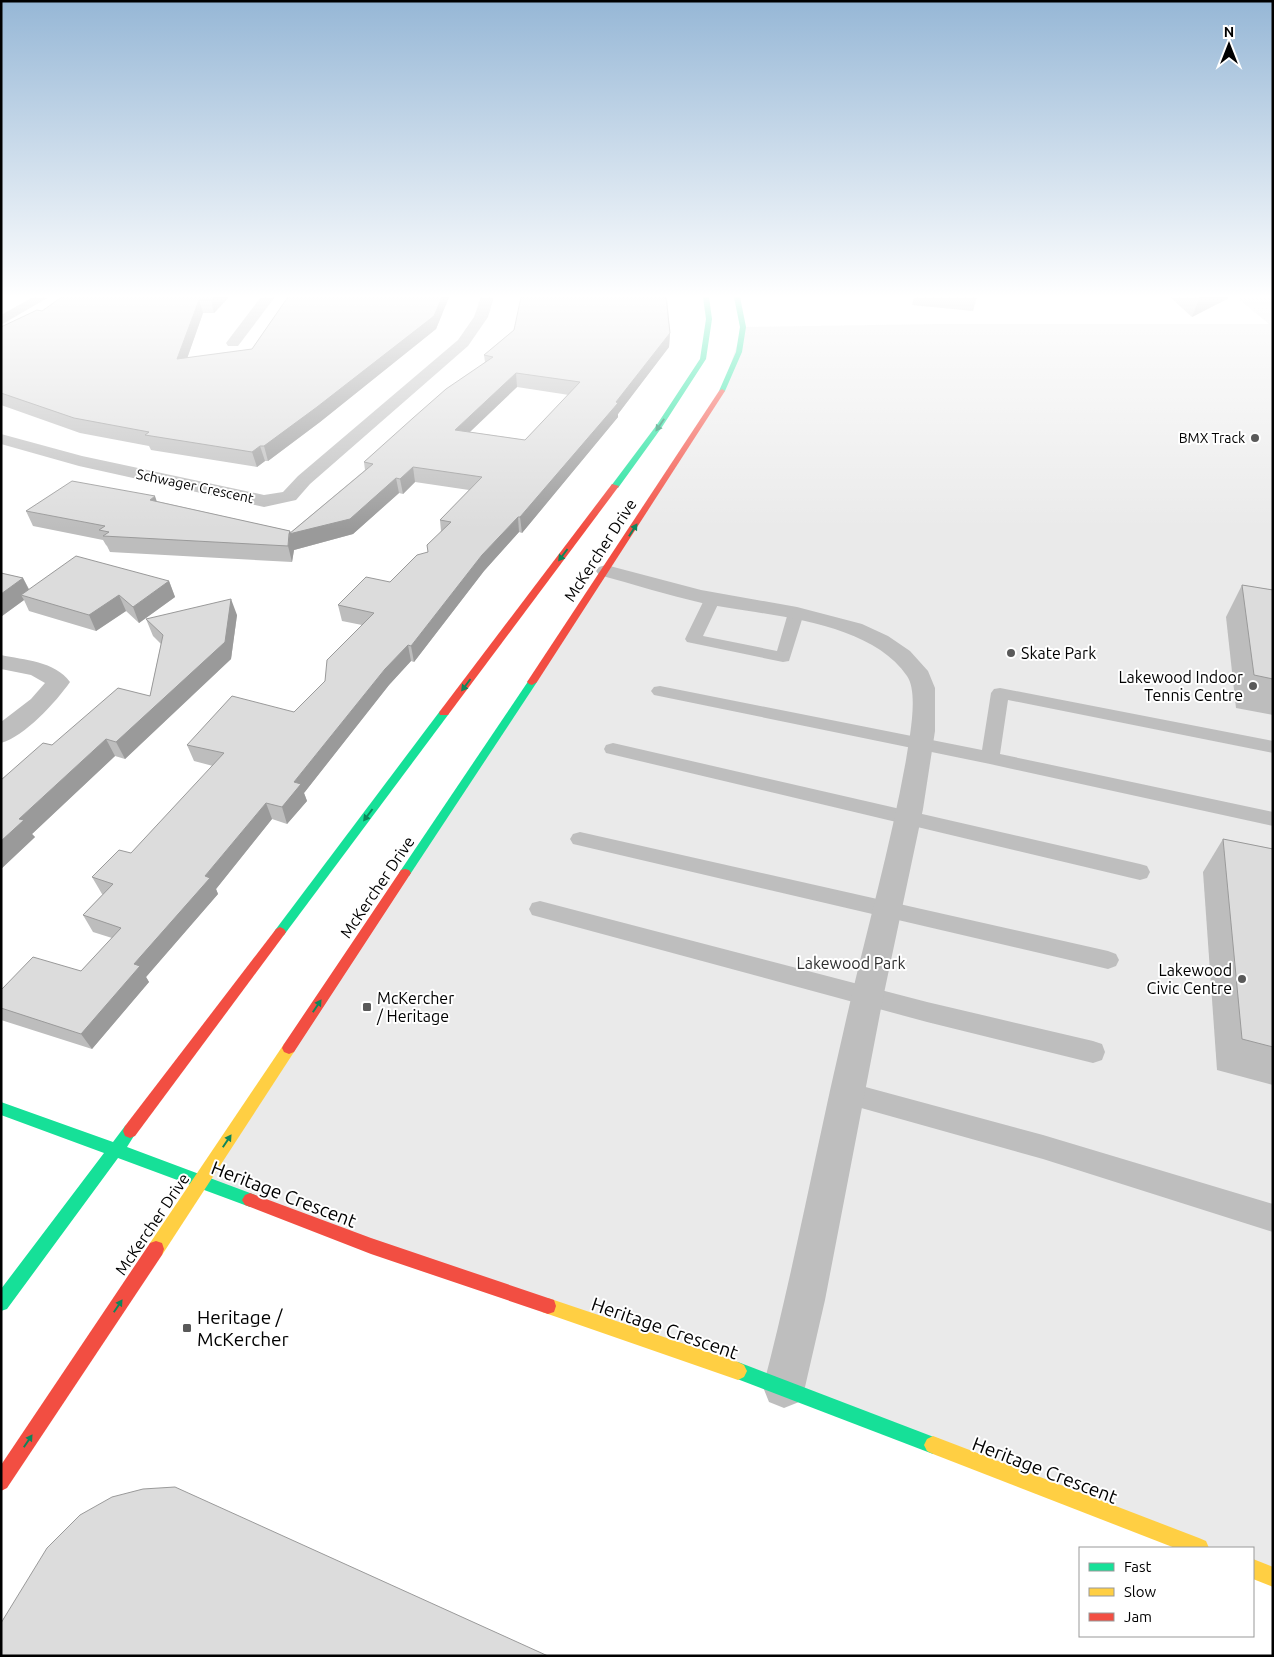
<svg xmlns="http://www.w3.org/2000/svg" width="1274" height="1657" font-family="Ubuntu,sans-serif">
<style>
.green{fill:#eaeaea}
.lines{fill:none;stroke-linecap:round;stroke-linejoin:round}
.lane{fill:#bebebe;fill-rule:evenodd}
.street{fill:#bebebe;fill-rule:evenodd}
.fast{fill:#16e098;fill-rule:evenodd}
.slow{fill:#ffcf43;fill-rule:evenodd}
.jam{fill:#f24e42;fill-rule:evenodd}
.wall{fill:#bdbdbd;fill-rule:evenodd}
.shaded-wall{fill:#9a9a9a}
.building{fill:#dcdcdc;stroke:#9a9a9a;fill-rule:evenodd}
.oneway{fill:#0d865b}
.poi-dot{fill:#595959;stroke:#fff;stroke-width:2}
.labels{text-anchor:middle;stroke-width:4;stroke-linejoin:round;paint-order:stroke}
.far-poi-label{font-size:14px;fill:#000;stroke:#fff;text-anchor:end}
.far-street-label{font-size:14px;fill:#000;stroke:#fff}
.street-label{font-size:16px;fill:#000;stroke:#fff}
.poi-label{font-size:16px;fill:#000;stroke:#fff;text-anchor:start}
.park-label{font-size:16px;fill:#2f2f2f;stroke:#fff}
.near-street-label{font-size:19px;fill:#000;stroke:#fff}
.near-poi-label{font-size:19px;fill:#000;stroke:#fff;text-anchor:start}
</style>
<rect width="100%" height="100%" fill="#fff"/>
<!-- green -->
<path class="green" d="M 1236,297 L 1273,297 L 1273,1577 L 1253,1569 L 1253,1548 L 1199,1548 L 784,1387 L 201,1181 L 720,396 L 743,327 L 936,324 L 1269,324 Z"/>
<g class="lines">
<!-- lane -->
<g class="lane">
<path d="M 713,593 L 718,595 L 721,598 L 703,636 L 777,651 L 788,613 L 790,610 L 802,610 L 804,613 L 789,661 L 783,662 L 687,642 L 685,639 L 705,598 L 708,595 Z"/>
<path d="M 660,686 L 982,750 L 991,693 L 994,689 L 1000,688 L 1273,741 L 1273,753 L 1008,700 L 1000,754 L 1273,812 L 1273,826 L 990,764 L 654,695 L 651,691 L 654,687 Z"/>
<path d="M 613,743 L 1140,864 L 1147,866 L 1150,872 L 1147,878 L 1140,880 L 606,753 L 604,749 L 606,745 Z"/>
<path d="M 580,832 L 1108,951 L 1116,954 L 1119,960 L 1116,966 L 1108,969 L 573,844 L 570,839 L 573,834 Z"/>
<path d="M 540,901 L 927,1002 L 1093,1041 L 1102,1044 L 1105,1052 L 1102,1060 L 1093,1063 L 927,1022 L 532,915 L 529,909 L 532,903 Z"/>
<path d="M 847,1082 L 1043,1135 L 1273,1204 L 1273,1232 L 1043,1159 L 847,1104 L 838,1101 L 834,1093 L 838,1085 Z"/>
</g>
<!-- street -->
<g class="street">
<path d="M 33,297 L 49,297 L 1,325 L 1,315 Z"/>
<path d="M 261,297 L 275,297 L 238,346 L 228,346 L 226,343 Z"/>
<path d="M 481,297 L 494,297 L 488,317 L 468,346 L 310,484 L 296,500 L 264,507 L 79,466 L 1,444 L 1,434 L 82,456 L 264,495 L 283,492 L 298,476 L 458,340 L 474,317 Z"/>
<path d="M 606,565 L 701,590 L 797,607 L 862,624 L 888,636 L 910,651 L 928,671 L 935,688 L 935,731 L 923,809 L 883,998 L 825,1300 L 805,1387 L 799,1402 L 784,1408 L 769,1402 L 763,1387 C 794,1269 816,1148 844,1029 C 864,939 890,850 906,760 C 909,740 919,693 907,676 C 868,619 763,616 702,603 C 667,595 633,584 599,575 L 596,571 L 599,567 Z"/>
<path d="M 1,655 C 24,660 55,661 70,682 C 56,702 24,737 1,743 L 1,722 L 31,699 L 45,683 L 31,675 L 1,669 Z"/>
</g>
<!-- fast -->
<g class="fast">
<path d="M 703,297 L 709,297 L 712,319 L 706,359 L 662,427 L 618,488 L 612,488 L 611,486 L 656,426 L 700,359 L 706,319 Z"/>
<path d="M 734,297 L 740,297 L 746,327 L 742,352 L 725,391 L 722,393 L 719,391 L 736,352 L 740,327 Z"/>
<path d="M 532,679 L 537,682 L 409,876 L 401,876 L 399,873 L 401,870 L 529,680 Z"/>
<path d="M 444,710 L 449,713 L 448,715 L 284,935 L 280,937 L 276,935 L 274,932 L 276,929 L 440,711 Z"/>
<path d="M 1,1102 L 113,1142 L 125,1126 L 130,1124 L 135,1126 L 137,1131 L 127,1147 L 250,1193 L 255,1195 L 258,1200 L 255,1205 L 250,1207 L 118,1158 L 7,1309 L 1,1311 L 1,1289 L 104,1153 L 1,1115 Z"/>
<path d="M 738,1362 L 939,1439 L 942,1445 L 939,1451 L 933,1454 L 732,1377 L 729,1371 L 732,1365 Z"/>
</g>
<!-- slow -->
<g class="slow">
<path d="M 289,1042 L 294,1044 L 296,1048 L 294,1052 L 162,1255 L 156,1257 L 150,1255 L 148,1249 L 150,1243 L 284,1044 Z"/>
<path d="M 548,1298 L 738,1362 L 744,1365 L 747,1371 L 744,1377 L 738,1380 L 548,1314 L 542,1312 L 540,1306 L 542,1300 Z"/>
<path d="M 933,1436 L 1199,1538 L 1206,1541 L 1209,1548 L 1175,1548 L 933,1454 L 927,1451 L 924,1445 L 927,1439 Z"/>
<path d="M 1253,1559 L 1273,1567 L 1273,1587 L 1253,1579 Z"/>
</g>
<!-- jam -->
<g class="jam">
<path d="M 722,389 L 725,391 L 537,682 L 532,685 L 529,684 L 527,682 L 719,391 Z"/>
<path d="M 612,484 L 619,486 L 448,715 L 440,715 L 439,713 L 440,711 Z"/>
<path d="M 405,869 L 409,870 L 411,873 L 409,876 L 294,1052 L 289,1054 L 284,1052 L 282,1048 L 284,1044 L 401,870 Z"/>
<path d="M 280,927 L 284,929 L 286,932 L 284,935 L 135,1136 L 130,1138 L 125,1136 L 123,1131 L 125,1126 L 276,929 Z"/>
<path d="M 250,1193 L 371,1238 L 548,1298 L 554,1300 L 556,1306 L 554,1312 L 548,1314 L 371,1254 L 245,1205 L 242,1200 L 245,1195 Z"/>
<path d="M 156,1241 L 162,1243 L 164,1249 L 162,1255 L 7,1488 L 1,1491 L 1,1465 L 150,1243 Z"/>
</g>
</g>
<!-- wall -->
<g class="wall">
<path d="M 229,297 L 214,313 L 203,313 L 187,358 L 252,349 L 288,297 L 449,297 L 436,329 L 320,422 L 268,461 L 265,461 L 257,467 L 151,450 L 149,446 L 80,433 L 1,405 L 1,327 L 42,311 Z"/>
<path d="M 521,297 L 667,297 L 670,333 L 669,347 L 618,414 L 618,417 L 522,533 L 519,532 L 484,571 L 414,662 L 411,661 L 389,685 L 304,793 L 307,801 L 287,824 L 272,819 L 216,889 L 218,894 L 146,977 L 149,982 L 92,1049 L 1,1020 L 1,990 L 81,971 L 112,938 L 93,932 L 83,915 L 103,894 L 102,894 L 92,877 L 131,853 L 213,766 L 194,761 L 187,745 L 294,712 L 325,681 L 362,625 L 342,621 L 338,605 L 390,582 L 428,552 L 441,531 L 440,520 L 469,490 L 415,482 L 403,494 L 399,493 L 353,534 L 294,550 L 292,562 L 110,552 L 107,546 L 106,545 L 103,540 L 33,526 L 26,511 L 156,501 L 290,531 L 290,533 L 365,470 L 364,462 L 485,362 L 484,355 L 514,330 ZM 517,387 L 569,395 L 525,440 L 470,432 Z"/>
<path d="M 914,297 L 977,297 L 973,311 L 912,305 Z"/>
<path d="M 1170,297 L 1229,297 L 1227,299 L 1192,317 Z"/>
<path d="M 1,573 L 23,578 L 29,589 L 169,581 L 175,597 L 139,623 L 126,611 L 96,631 L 29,611 L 24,600 L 2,616 L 1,616 Z"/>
<path d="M 1242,585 L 1273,590 L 1273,715 L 1236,708 L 1226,617 Z"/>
<path d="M 237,615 L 231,659 L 125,759 L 115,756 L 32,834 L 35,837 L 1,869 L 1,780 L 52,745 L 150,696 L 161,644 L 153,636 L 146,619 Z"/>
<path d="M 1223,839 L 1273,849 L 1273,1085 L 1217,1070 L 1203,872 Z"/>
</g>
<!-- shaded-wall -->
<g class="shaded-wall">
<path d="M 214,297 L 229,297 L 214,313 L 211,300 Z"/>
<path d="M 442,297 L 449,297 L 436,329 L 320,422 L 268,461 L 264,446 Z"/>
<path d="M 1200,297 L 1229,297 L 1227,299 L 1192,317 Z"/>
<path d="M 199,300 L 203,313 L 182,373 L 177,359 Z"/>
<path d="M 670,333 L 669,347 L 618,414 L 618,417 L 522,533 L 520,517 L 616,402 Z"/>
<path d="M 516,373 L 517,387 L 457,444 L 455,430 Z"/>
<path d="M 260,446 L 265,461 L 257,467 L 252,452 Z"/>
<path d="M 413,467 L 415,482 L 403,494 L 400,479 Z"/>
<path d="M 396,478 L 399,493 L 353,534 L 294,550 L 292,562 L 288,546 L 290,531 L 291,534 Z"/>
<path d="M 155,496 L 160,511 L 150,500 Z"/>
<path d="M 518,517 L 519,532 L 484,571 L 414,662 L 411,646 L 482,555 Z"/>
<path d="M 23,578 L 31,594 L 21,595 L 24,600 L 2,616 L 1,614 L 1,594 Z"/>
<path d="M 169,581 L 175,597 L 139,623 L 133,607 Z"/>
<path d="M 119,595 L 126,611 L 96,631 L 89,615 Z"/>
<path d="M 231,599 L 237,615 L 231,659 L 125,759 L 116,742 Z"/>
<path d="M 408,645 L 411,661 L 389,685 L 304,793 L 307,801 L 287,824 L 282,807 L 294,782 L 385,669 Z"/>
<path d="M 106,739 L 115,756 L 32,834 L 35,837 L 1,869 L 1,841 L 19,819 Z"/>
<path d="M 266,803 L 272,819 L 216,889 L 218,894 L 146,977 L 149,982 L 92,1049 L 81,1034 L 134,964 L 205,876 Z"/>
</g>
<!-- building -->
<g class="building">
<path d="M 62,297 L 214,297 L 211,300 L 199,300 L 177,359 L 252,349 L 288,297 L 442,297 L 434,316 L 317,407 L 264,446 L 260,446 L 252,452 L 145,435 L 149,432 L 74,418 L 1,393 L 1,327 L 37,310 L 42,311 Z"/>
<path d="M 521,297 L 666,297 L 670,333 L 616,402 L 618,403 L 520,517 L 518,517 L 482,555 L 411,646 L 408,645 L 385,669 L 294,782 L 301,784 L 282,807 L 266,803 L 205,876 L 210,878 L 134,964 L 140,966 L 81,1034 L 1,1008 L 1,990 L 33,957 L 81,971 L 121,928 L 83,915 L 113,884 L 92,877 L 119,850 L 131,853 L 224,753 L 187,745 L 232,696 L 294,712 L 325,681 L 327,660 L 374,613 L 338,605 L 366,577 L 390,582 L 417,555 L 428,552 L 427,545 L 451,522 L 440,520 L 482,477 L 413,467 L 400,479 L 396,478 L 350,519 L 289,534 L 288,546 L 103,536 L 109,532 L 99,530 L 105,526 L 26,511 L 72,481 L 155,496 L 150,500 L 290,531 L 289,534 L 373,464 L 364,462 L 413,418 L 446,389 L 493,357 L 484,355 L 514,330 ZM 516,373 L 580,382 L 525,440 L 455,430 Z"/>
<path d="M 76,556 L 169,581 L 133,607 L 119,595 L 89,615 L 21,595 Z"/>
<path d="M 1,573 L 23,578 L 1,594 Z"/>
<path d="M 1242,585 L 1273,590 L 1273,679 L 1254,675 Z"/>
<path d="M 231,599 L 225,642 L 116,742 L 106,739 L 19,819 L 24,820 L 1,841 L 1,780 L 43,743 L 52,745 L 118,688 L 150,696 L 163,635 L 146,619 Z"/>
<path d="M 1223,839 L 1273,849 L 1273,1047 L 1242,1039 Z"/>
<path d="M 175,1487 L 548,1656 L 1,1656 L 1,1623 L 47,1548 L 80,1515 L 112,1497 L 143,1489 Z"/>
</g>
<!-- one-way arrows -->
<defs><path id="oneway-solid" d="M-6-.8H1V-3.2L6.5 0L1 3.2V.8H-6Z" transform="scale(1.25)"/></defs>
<g class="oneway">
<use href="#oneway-solid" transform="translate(660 425) rotate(124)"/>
<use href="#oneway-solid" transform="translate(633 530) rotate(-57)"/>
<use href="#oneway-solid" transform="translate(563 555) rotate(127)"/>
<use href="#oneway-solid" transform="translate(466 685) rotate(127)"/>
<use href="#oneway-solid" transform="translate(368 815) rotate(127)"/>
<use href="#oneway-solid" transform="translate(317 1006) rotate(-56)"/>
<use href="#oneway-solid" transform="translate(227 1141) rotate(-56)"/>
<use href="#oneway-solid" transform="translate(118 1306) rotate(-56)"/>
<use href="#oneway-solid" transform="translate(28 1441) rotate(-56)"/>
</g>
<!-- sky -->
<linearGradient id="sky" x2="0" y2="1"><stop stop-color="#96b7d6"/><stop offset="0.56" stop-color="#fff"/><stop offset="1" stop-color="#fff" stop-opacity="0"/></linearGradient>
<rect width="1274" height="529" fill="url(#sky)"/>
<!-- markers -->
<g class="poi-dot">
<circle cx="1255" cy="438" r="5"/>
<circle cx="1011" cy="653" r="5"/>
<circle cx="1253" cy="686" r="5"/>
<circle cx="1242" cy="979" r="5"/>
<rect x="362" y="1002" width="10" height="10" rx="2.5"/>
<rect x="182" y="1323" width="10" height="10" rx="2.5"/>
</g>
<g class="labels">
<!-- far-poi labels -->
<g class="far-poi-label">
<text x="1245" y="443">BMX Track</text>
</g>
<!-- far-street labels -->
<g class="far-street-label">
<text transform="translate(195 486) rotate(12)" y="5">Schwager Crescent</text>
</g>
<!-- street labels -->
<g class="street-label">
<text transform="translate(600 550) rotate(-57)" y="6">McKercher Drive</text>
<text transform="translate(377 887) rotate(-56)" y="6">McKercher Drive</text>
<text transform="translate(152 1224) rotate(-56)" y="6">McKercher Drive</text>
</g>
<!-- poi labels -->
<g class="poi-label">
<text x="1021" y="659">Skate Park</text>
<text x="1243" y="683" text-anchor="end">Lakewood Indoor<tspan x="1243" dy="18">Tennis Centre</tspan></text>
<text x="1232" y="976" text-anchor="end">Lakewood<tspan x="1232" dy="18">Civic Centre</tspan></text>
<text x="377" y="1004">McKercher<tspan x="377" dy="18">/ Heritage</tspan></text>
</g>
<!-- park labels -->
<g class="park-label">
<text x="851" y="969">Lakewood Park</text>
</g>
<!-- near-street labels -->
<g class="near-street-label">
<text transform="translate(284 1194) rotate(21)" y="7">Heritage Crescent</text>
<text transform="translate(665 1328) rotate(19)" y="7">Heritage Crescent</text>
<text transform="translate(1045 1470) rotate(21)" y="7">Heritage Crescent</text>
</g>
<!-- near-poi labels -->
<g class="near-poi-label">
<text x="197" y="1324">Heritage /<tspan x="197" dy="22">McKercher</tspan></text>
</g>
</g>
<!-- border -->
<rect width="1274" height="1657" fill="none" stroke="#000000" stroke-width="5"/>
<!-- legend -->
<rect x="1079" y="1547" width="175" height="90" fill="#ffffff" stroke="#999999"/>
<rect x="1089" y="1563" width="25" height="8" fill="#16e098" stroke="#999999"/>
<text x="1124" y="1572" font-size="15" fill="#000000">Fast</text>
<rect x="1089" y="1588" width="25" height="8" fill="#ffcf43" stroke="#999999"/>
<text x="1124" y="1597" font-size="15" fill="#000000">Slow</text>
<rect x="1089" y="1613" width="25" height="8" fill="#f24e42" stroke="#999999"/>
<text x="1124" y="1622" font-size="15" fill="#000000">Jam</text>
<!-- north arrow -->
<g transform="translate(1229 45)" stroke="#ffffff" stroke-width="4" paint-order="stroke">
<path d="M0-4L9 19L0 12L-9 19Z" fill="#000000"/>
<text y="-8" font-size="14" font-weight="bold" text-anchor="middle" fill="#000000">N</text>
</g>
</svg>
